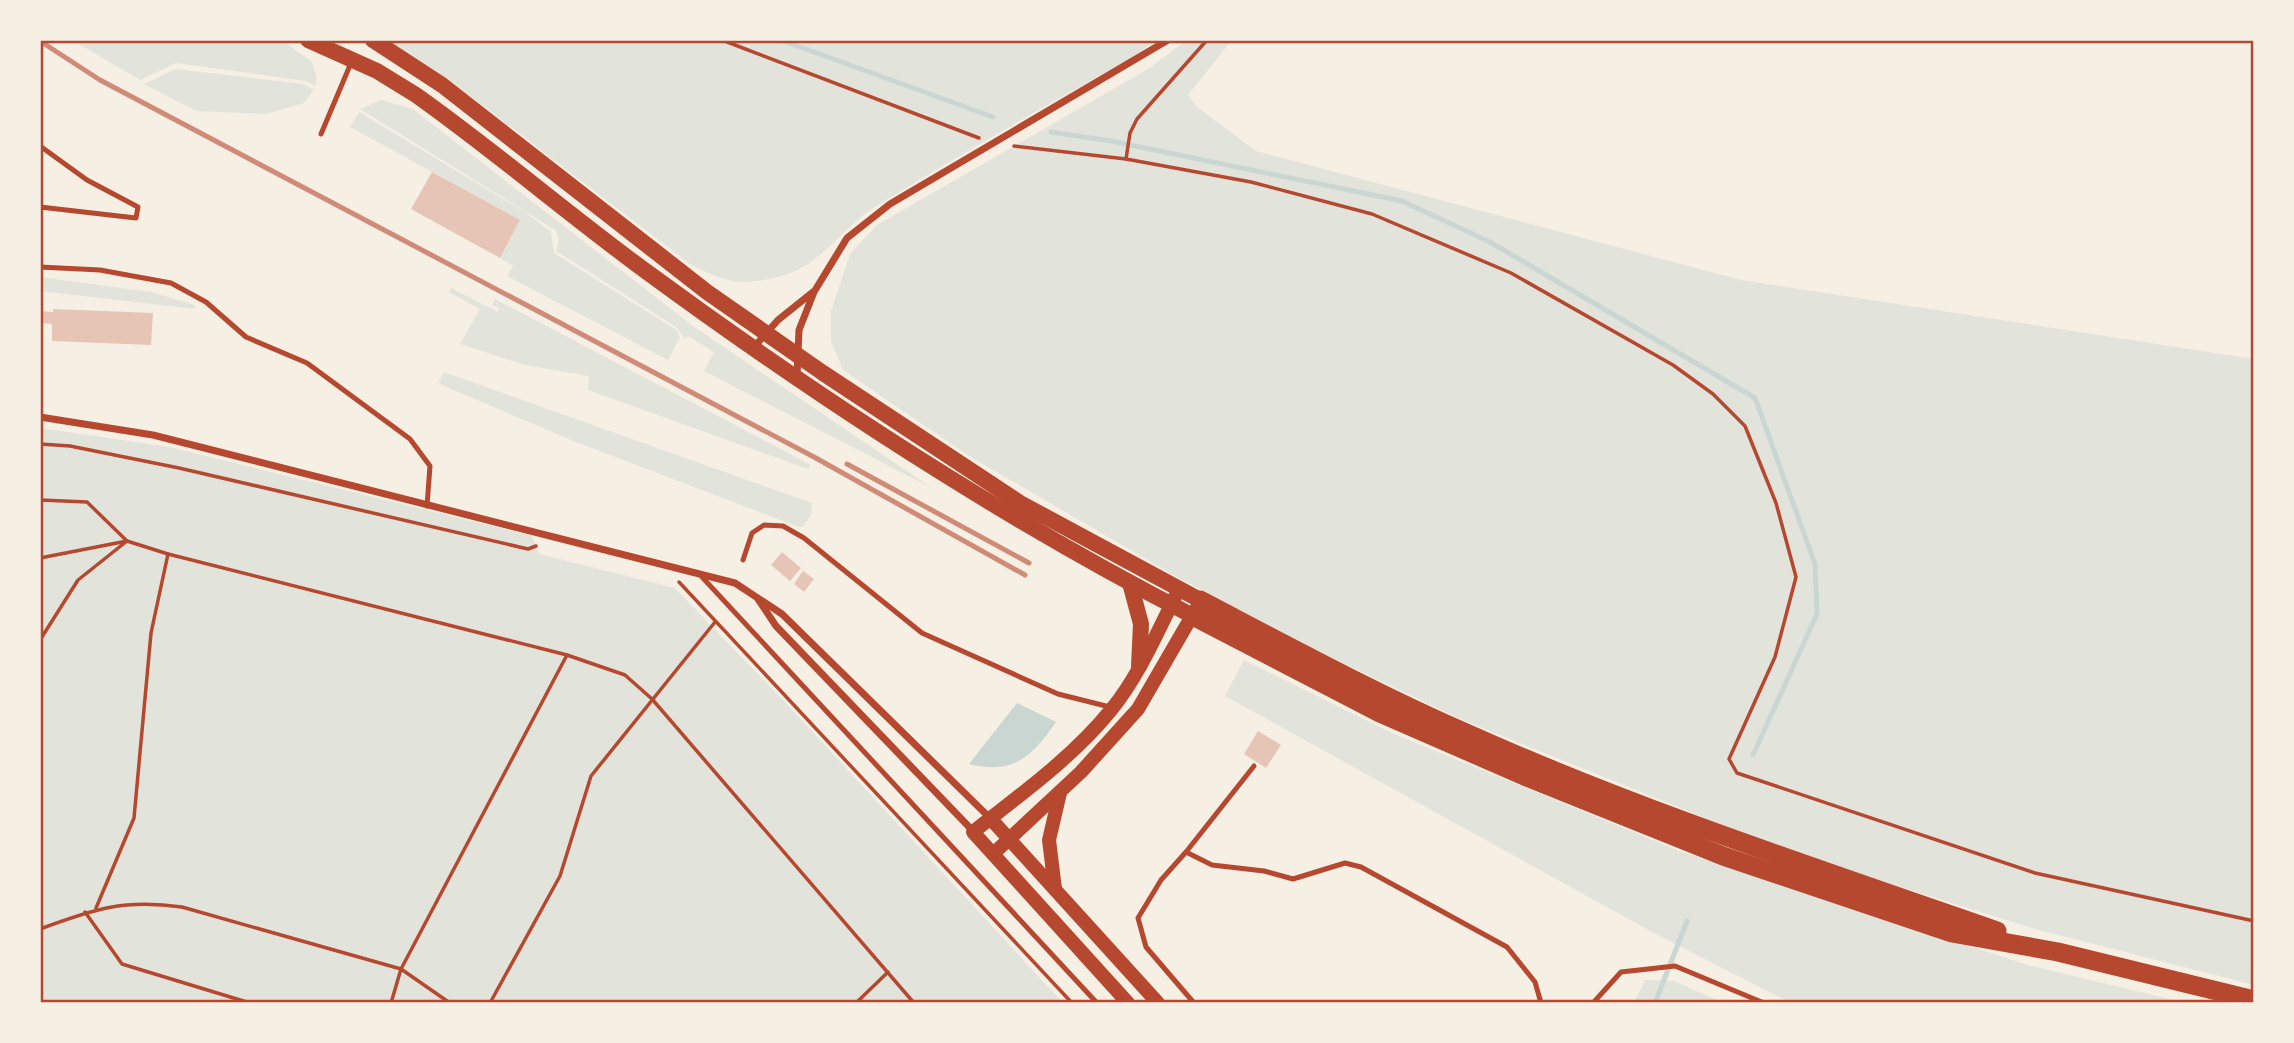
<svg xmlns="http://www.w3.org/2000/svg" width="2294" height="1043" font-family="'Titillium Web',sans-serif">
<style>
.green{fill:#e2e4dc}
.water{fill:#c9d6d2}
.lines{fill:none;stroke-linecap:round;stroke-linejoin:round}
.stream{stroke:#c9d6d2;stroke-width:5}
.building{fill:#e6c5b7}
.path{stroke:#b5482f;stroke-width:3.5}
.service{stroke:#b5482f;stroke-width:5}
.minor{stroke:#b5482f;stroke-width:7}
.secondary{stroke:#b5482f;stroke-width:14}
.primary{stroke:#b5482f;stroke-width:16}
.motorway{stroke:#b5482f;stroke-width:19}
.rail{stroke:#cf8b77;stroke-width:5}
.neatline{fill:none;stroke:#b5482f;stroke-width:2.5}
</style>
<rect width="100%" height="100%" fill="#f6efe4"/>
<!-- green -->
<g class="green">
<path d="M 72,40 L 282,40 L 311,61 L 316,74 L 316,86 L 306,81 L 176,63 L 140,80 Z"/>
<path d="M 389,40 L 486,42 L 1156,40 L 1135,56 C 1047,105 960,154 875,207 C 843,227 820,266 782,276 C 740,287 727,283 690,264 L 448,79 Z"/>
<path d="M 1187,40 L 1232,40 L 1188,95 L 1197,107 L 1256,151 L 1741,280 L 2254,359 L 2254,985 L 2035,929 L 1792,853 L 1458,718 L 1326,655 L 1184,581 L 969,456 L 843,370 L 831,342 L 831,311 L 850,254 L 877,225 L 1148,69 Z"/>
<path d="M 176,69 L 303,84 L 314,90 L 304,103 L 266,114 L 196,111 L 144,84 Z"/>
<path d="M 381,100 L 413,109 L 693,326 L 932,488 L 704,371 L 714,352 L 688,336 L 685,339 L 676,327 L 556,251 L 559,239 L 555,230 L 360,109 Z"/>
<path d="M 359,112 L 525,212 L 551,232 L 554,253 L 675,329 L 680,337 L 668,360 L 507,276 L 513,266 L 500,258 L 520,220 L 350,127 Z"/>
<path d="M 40,277 L 151,292 L 195,305 L 195,309 L 40,291 Z"/>
<path d="M 451,288 L 498,312 L 499,308 L 492,305 L 495,299 L 811,465 L 808,469 L 588,390 L 589,376 L 525,365 L 460,344 L 480,309 L 449,292 Z"/>
<path d="M 444,372 L 812,503 L 811,516 L 802,527 L 796,526 L 576,442 L 444,386 L 438,382 Z"/>
<path d="M 40,428 L 170,447 L 532,536 L 539,554 L 675,588 L 784,701 L 1063,1003 L 40,1003 Z"/>
<path d="M 1244,660 L 1394,734 L 1682,852 L 2028,965 L 2186,1003 L 1791,1003 L 1652,932 L 1225,696 Z"/>
<path d="M 1645,980 L 1674,981 L 1724,1003 L 1634,1003 Z"/>
</g>
<!-- water -->
<path class="water" d="M 1017,703 L 1056,722 C 1032,757 1013,775 969,764 Z"/>
<g class="lines">
<!-- stream -->
<g class="stream">
<path d="M 781,40 L 993,117"/>
<path d="M 1051,132 L 1111,141 L 1402,201 L 1490,242 L 1755,398 L 1815,564 L 1817,614 L 1753,755"/>
<path d="M 1655,1003 L 1687,921"/>
</g>
</g>
<!-- building -->
<g class="building">
<path d="M 432,172 L 520,220 L 500,258 L 411,209 Z"/>
<path d="M 53,309 L 153,313 L 151,345 L 52,341 L 52,324 L 40,323 L 40,311 L 53,312 Z"/>
<path d="M 782,552 L 801,568 L 790,581 L 771,565 Z"/>
<path d="M 803,571 L 814,579 L 804,592 L 794,584 Z"/>
<path d="M 1258,731 L 1281,745 L 1266,768 L 1244,754 Z"/>
</g>
<g class="lines">
<!-- path -->
<g class="path">
<path d="M 722,40 L 979,138"/>
<path d="M 1014,146 L 1126,159 L 1251,182 L 1372,214 L 1511,273 L 1673,365 L 1713,394 L 1745,426 L 1776,503 L 1796,577 L 1775,657 L 1729,759 L 1737,773 L 2035,873 L 2254,921"/>
<path d="M 1126,159 L 1130,133 L 1137,119 L 1207,40"/>
<path d="M 40,444 L 70,446 L 179,468 L 528,549 L 536,546"/>
<path d="M 40,500 L 87,502 L 127,541 L 168,554 L 567,655 L 625,675 L 652,699 L 914,1003"/>
<path d="M 40,558 L 127,541 L 78,580 L 40,640"/>
<path d="M 679,582 L 1072,1003"/>
<path d="M 96,908 L 134,818 L 151,633 L 168,554"/>
<path d="M 85,912 L 122,964 L 250,1003"/>
<path d="M 40,929 C 94,909 123,899 182,907 L 401,969 L 450,1003"/>
<path d="M 391,1003 L 401,969 L 567,655"/>
<path d="M 490,1003 L 560,876 L 591,776 L 715,622"/>
<path d="M 856,1003 L 888,972"/>
</g>
<!-- service -->
<g class="service">
<path d="M 321,134 L 351,63"/>
<path d="M 40,146 L 87,180 L 138,207 L 136,218 L 40,207"/>
<path d="M 40,267 L 100,270 L 171,283 L 206,302 L 246,337 L 307,363 L 410,439 L 430,466 L 427,506"/>
<path d="M 743,560 L 752,533 L 764,525 L 783,526 L 804,538 L 922,633 L 1058,694 L 1110,707"/>
<path d="M 702,577 L 1097,1003"/>
<path d="M 1186,852 L 1254,766"/>
<path d="M 1194,1003 L 1146,947 L 1138,918 L 1161,880 L 1186,852 L 1212,865 L 1264,871 L 1293,879 L 1345,863 L 1361,867 L 1507,947 L 1535,982 L 1541,1003"/>
<path d="M 1593,1003 L 1621,972 L 1675,966 L 1764,1003"/>
</g>
<!-- minor -->
<g class="minor">
<path d="M 754,347 L 778,320 L 813,292"/>
<path d="M 797,376 L 799,330 L 814,292 L 847,238 L 890,204 L 1168,40"/>
<path d="M 40,417 L 153,435 L 735,583 L 782,614 L 990,818"/>
<path d="M 758,599 L 776,626 L 973,831"/>
</g>
<!-- secondary -->
<g class="secondary">
<path d="M 990,818 L 1158,1003"/>
<path d="M 993,854 L 1081,772 L 1138,709 L 1196,609"/>
<path d="M 1055,889 L 1049,840 L 1060,793"/>
<path d="M 1128,1003 L 973,832 C 1021,794 1072,758 1111,710 C 1138,677 1156,635 1175,597"/>
</g>
<!-- primary -->
<g class="primary">
<path d="M 308,40 L 377,71 L 416,95 C 495,151 569,215 647,272 C 820,399 1002,518 1193,616"/>
<path d="M 373,40 L 442,85 L 707,292 L 823,373 L 1020,503 L 1200,600"/>
<path d="M 1130,583 L 1141,624 L 1139,666"/>
</g>
<!-- motorway -->
<g class="motorway">
<path d="M 1200,600 C 1288,646 1375,693 1466,733 C 1638,810 1819,869 1997,931"/>
<path d="M 1193,616 L 1380,713 L 1529,778 L 1723,856 L 1952,933 L 2058,952 L 2254,1000"/>
</g>
<!-- rail -->
<g class="rail">
<path d="M 40,41 L 100,80 L 814,457 L 1025,575"/>
<path d="M 847,464 L 1029,563"/>
</g>
</g>
<!-- border -->
<rect width="2294" height="1043" fill="none" stroke="#f6efe4" stroke-width="84"/>
<rect x="42" y="42" width="2210" height="959" class="neatline"/>
</svg>
